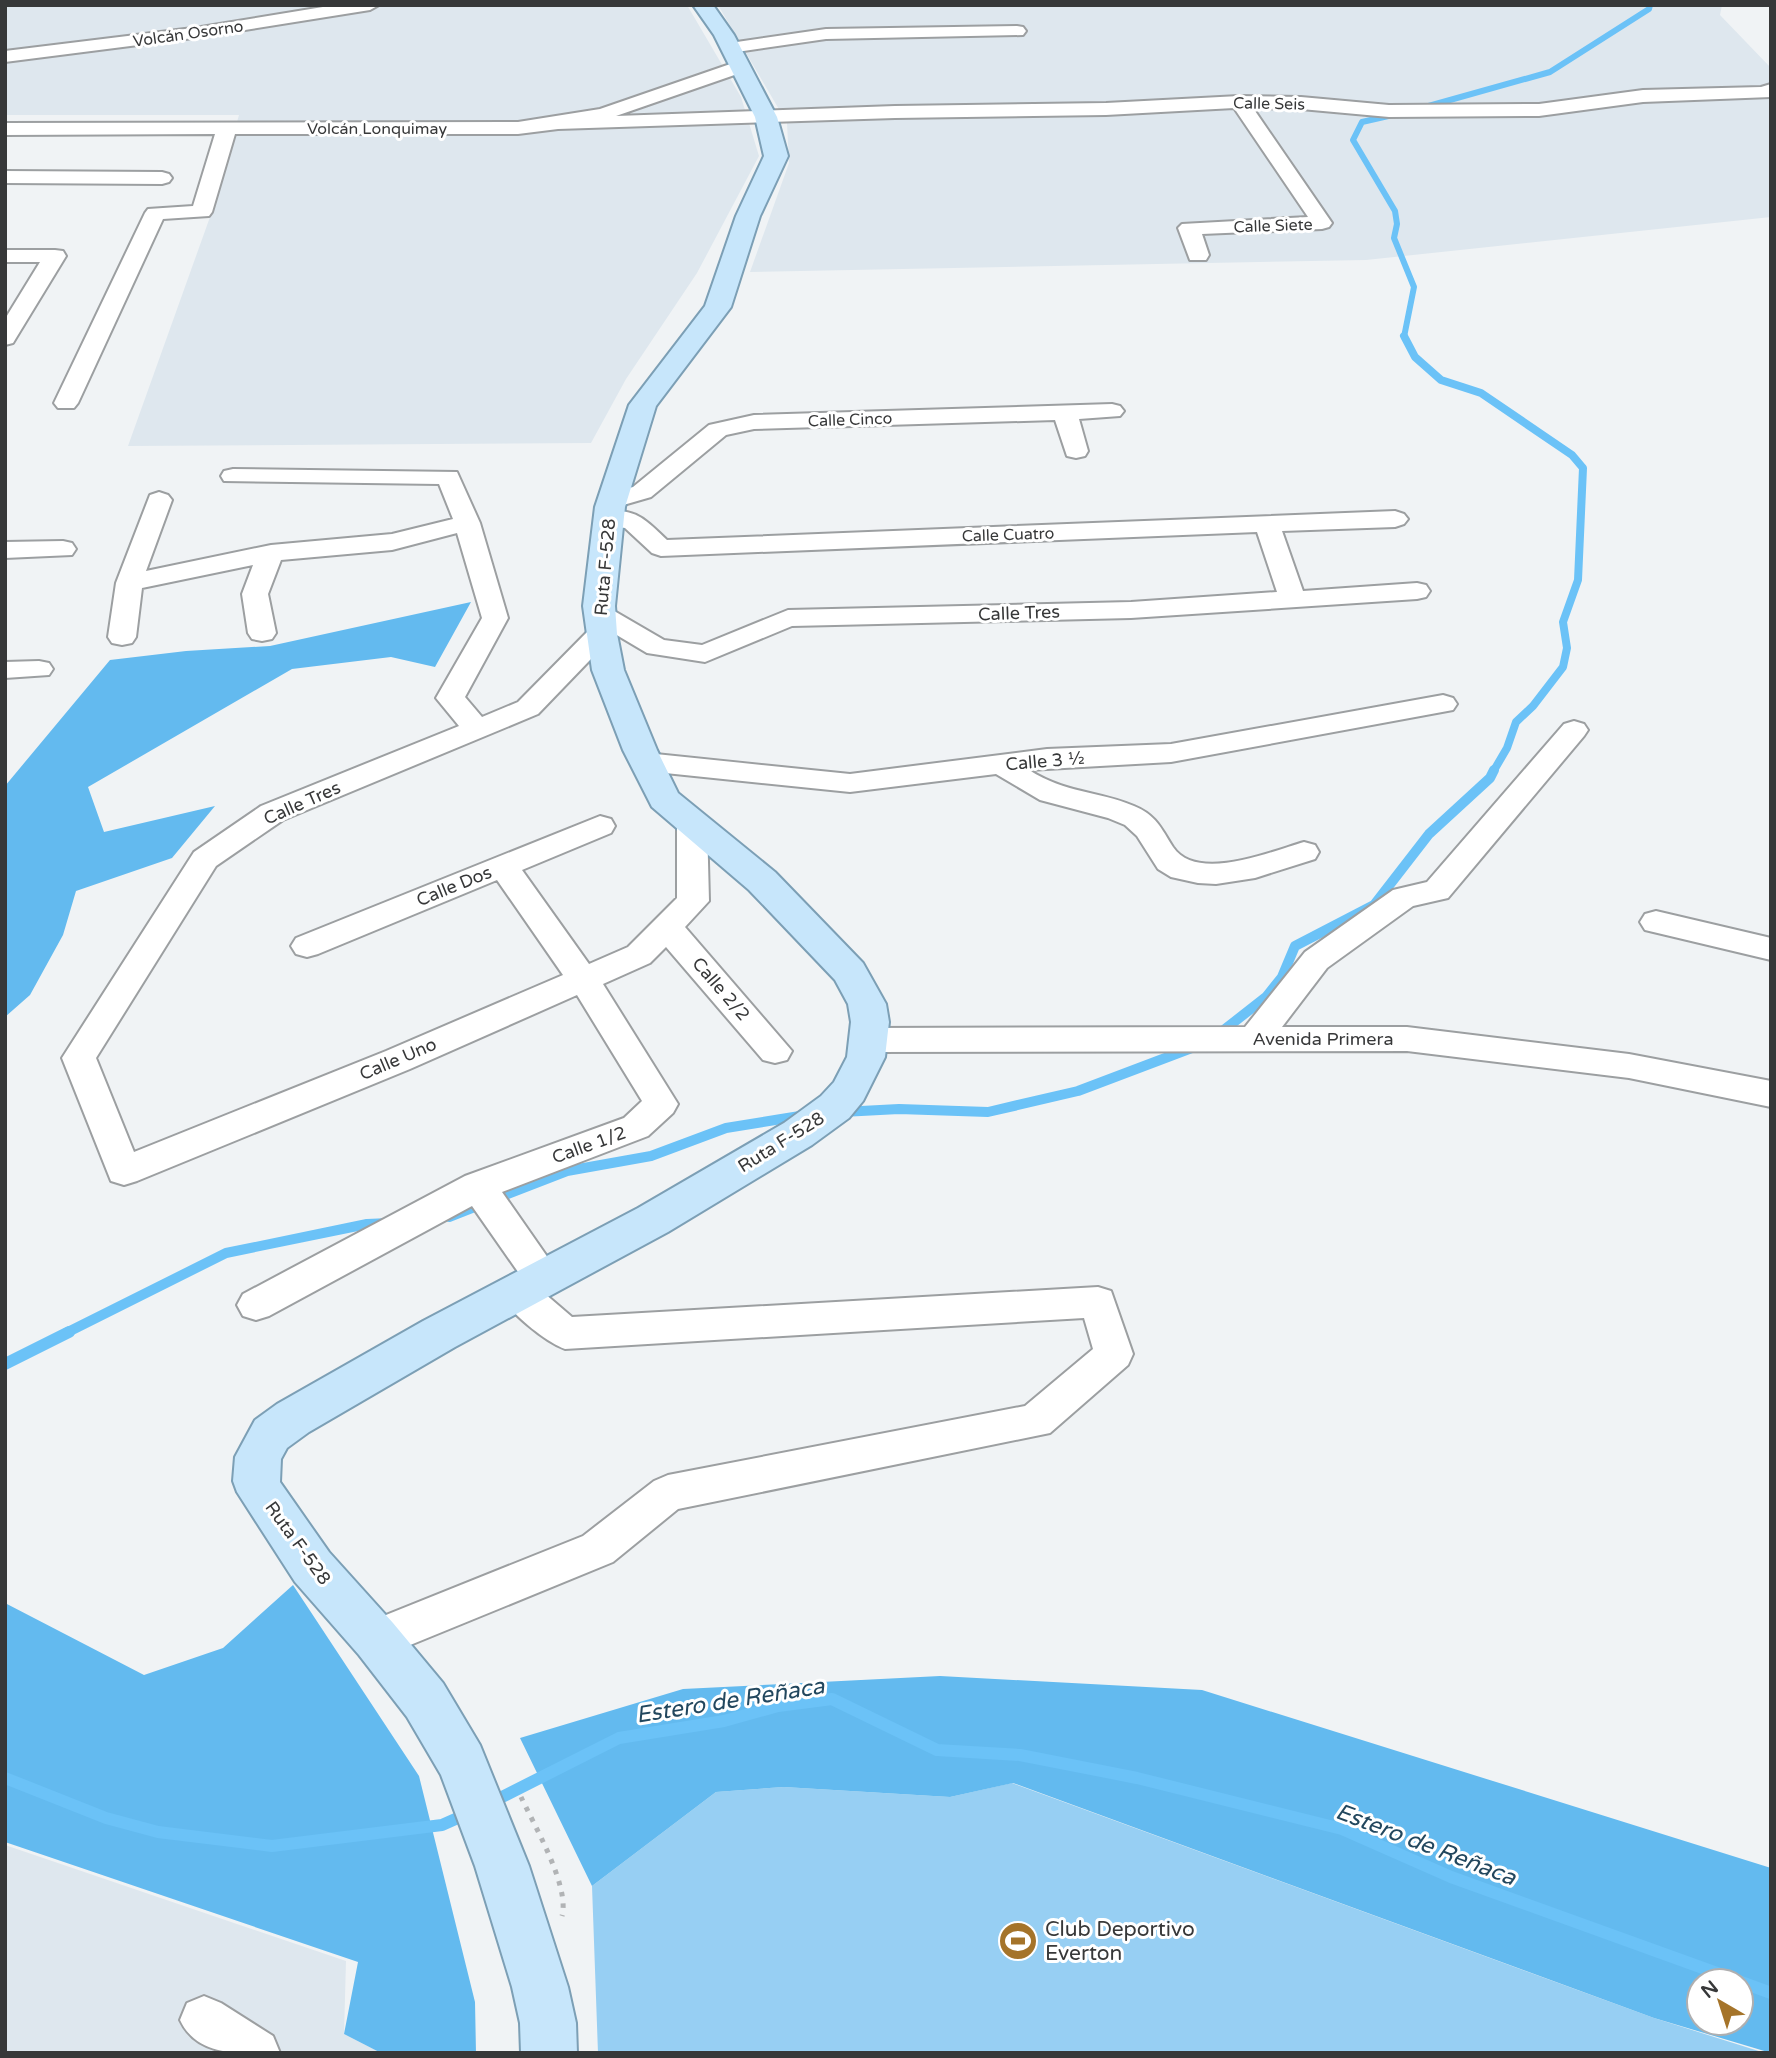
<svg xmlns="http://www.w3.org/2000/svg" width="1776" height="2058" font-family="'Varela Round',sans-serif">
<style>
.built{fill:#dee7ee}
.green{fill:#97cff3}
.forest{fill:#63baef;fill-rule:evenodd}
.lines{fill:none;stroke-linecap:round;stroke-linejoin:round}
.stream-far3{stroke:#6bc2f7;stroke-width:6}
.stream-far2{stroke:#6bc2f7;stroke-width:8}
.stream-far1{stroke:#6bc2f7;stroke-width:10}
.stream{stroke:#6bc2f7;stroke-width:12}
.minor-casing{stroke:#9c9fa1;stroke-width:4}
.major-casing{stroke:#7c9fb5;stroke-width:4}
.path{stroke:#b1b3b5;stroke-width:5;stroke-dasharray:4.5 7;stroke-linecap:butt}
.minor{fill:#fff;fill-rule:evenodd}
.major{fill:#c7e6fb;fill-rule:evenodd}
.labels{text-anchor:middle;stroke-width:6;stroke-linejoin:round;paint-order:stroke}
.far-street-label{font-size:16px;fill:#373839;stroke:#fff}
.street-label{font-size:18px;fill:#373839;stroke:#fff}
.near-poi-label{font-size:21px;fill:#373839;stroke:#fff;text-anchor:start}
.near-water-label{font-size:23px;font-style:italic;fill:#22475e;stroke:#fff}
</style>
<rect width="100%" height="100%" fill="#f0f3f5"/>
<!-- built -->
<g class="built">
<path d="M 5,5 L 687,5 L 741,97 L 759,156 L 697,273 L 626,379 L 591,443 L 128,446 L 210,217 L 239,115 L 5,115 Z"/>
<path d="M 718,5 L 1722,5 L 1720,15 L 1771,68 L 1771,217 L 1366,260 L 750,272 L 789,163 L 787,123 Z"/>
<path d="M 5,1845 L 346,1961 L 344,2034 L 381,2053 L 5,2053 Z"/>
</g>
<!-- green -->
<path class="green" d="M 1012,1783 L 1654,2018 L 1765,2053 L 598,2053 L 592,1886 L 716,1792 L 784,1787 L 950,1797 Z"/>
<!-- forest -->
<g class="forest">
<path d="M 471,602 L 435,667 L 391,657 L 292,669 L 88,787 L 104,832 L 215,806 L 172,858 L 76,891 L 63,935 L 30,995 L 5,1017 L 5,786 L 110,660 L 186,651 L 270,646 Z"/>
<path d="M 293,1585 L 419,1776 L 475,2002 L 476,2053 L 381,2053 L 344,2034 L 358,1962 L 5,1842 L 5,1603 L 144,1675 L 223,1648 Z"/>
<path d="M 940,1676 L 1202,1690 L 1771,1868 L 1771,2053 L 1654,2018 L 1013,1783 L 950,1797 L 784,1787 L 716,1792 L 592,1886 L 520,1738 L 683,1689 ZM 1699,1981 L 1741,1981 L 1741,2023 L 1699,2023 Z"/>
</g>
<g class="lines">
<!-- stream-far3 -->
<g class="stream-far3">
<path d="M 1425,107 L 1550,72 L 1649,9 L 1650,5"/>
<path d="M 1397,114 L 1362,122 L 1353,140 L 1395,211 L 1397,224 L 1394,238 L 1414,287 L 1404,337"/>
</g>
<!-- stream-far2 -->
<path class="stream-far2" d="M 1404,336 L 1415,357 L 1441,380 L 1481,393 L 1572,455 L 1583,468 L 1578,580 L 1563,622 L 1567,648 L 1563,667 L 1533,706 L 1516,722 L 1507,748 L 1493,772"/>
<!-- stream-far1 -->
<g class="stream-far1">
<path d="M 1220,1033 L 1266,997 L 1282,977 L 1295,946 L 1374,905 L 1429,834 L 1490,778 L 1494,770"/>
<path d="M 842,1112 L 899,1109 L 988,1112 L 1078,1091 L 1197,1046"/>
<path d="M 449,1217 L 567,1171 L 651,1156 L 726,1128 L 806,1115"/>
<path d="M 66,1333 L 226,1253 L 367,1224 L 389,1223"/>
</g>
<!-- stream -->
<g class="stream">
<path d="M 5,1364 L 69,1332"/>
<path d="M 5,1778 L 106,1818 L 158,1832 L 272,1846 L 442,1825 L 469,1813"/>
<path d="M 492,1802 L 619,1738 L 724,1721 L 778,1706 L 832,1699 L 937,1750 L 1020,1755 L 1137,1778 L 1342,1829 L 1451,1877 L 1739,1981"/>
<path d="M 1741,1982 L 1771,1993"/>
</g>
<defs>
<g id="minor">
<path d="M 335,5 L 379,5 L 370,10 L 201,37 L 5,62 L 5,51 L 201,27 Z"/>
<path d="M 1017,26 L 1023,27 L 1026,31 L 1023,35 L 826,39 L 730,53 L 721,48 L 730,43 L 826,29 Z"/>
<path d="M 739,61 L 748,67 L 746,71 L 616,116 L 895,106 L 1106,103 L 1239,96 L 1301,97 L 1389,105 L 1539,104 L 1643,90 L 1761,87 L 1771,84 L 1771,97 L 1643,102 L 1539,116 L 1389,117 L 1301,109 L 1253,108 L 1332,223 L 1329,227 L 1322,229 L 1202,234 L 1209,255 L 1206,260 L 1190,260 L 1178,228 L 1182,224 L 1308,217 L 1234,108 L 1106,115 L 895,118 L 558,129 L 518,134 L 235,134 L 212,212 L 209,216 L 163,219 L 78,403 L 74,408 L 58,408 L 54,403 L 145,213 L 148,209 L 193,206 L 215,134 L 5,135 L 5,123 L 518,122 L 600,109 Z"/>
<path d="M 5,171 L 162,172 L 169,174 L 172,178 L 169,182 L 162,184 L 5,183 Z"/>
<path d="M 5,250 L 55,250 L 63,251 L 66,256 L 16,338 L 13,343 L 5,345 L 5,319 L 40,262 L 5,262 Z"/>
<path d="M 1112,404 L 1120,406 L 1124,411 L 1120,416 L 1079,419 L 1088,451 L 1085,456 L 1076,458 L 1067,456 L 1055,420 L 754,429 L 726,435 L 651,497 L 613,508 L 604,505 L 600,500 L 604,495 L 633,487 L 709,425 L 754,415 Z"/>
<path d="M 233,469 L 457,472 L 480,523 L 508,618 L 465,697 L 482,717 L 518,702 L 591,628 L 600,626 L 586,614 L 589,608 L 599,606 L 609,608 L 664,640 L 702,645 L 788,610 L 1131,602 L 1277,592 L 1257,532 L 661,556 L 652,553 L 625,528 L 600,524 L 596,519 L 600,514 C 633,505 645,519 667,540 L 1395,511 L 1404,514 L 1408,519 L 1404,524 L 1395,527 L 1282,531 L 1303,591 L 1417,583 L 1426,585 L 1430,591 L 1426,597 L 1417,599 L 1131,618 L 792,626 L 705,662 L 647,653 L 615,634 L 538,714 L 283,820 L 216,866 L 96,1058 L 134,1152 L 386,1051 L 563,975 L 497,880 L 318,954 L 307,957 L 296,954 L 291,946 L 296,938 L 600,816 L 611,819 L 615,826 L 611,833 L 522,870 L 589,964 L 628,947 L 677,898 L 677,823 L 681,816 L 692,813 L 703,816 L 707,823 L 709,901 L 685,927 L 792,1051 L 787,1060 L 775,1063 L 763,1060 L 666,947 L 650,963 L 603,984 L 678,1104 L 673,1113 L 648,1136 L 502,1192 L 562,1278 L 556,1288 L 544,1293 L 572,1317 L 1098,1287 L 1111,1291 L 1133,1354 L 1128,1365 L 1050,1433 L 678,1509 L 613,1562 L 376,1659 L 361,1653 L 355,1639 L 361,1625 L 583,1536 L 654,1481 L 668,1475 L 1025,1406 L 1093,1349 L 1084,1318 L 565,1349 C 544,1341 509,1312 498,1292 L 504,1281 L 517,1277 L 523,1279 L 472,1206 L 269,1316 L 256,1320 L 243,1316 L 237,1305 L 243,1294 L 465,1176 L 624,1118 L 642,1101 L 577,995 L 410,1069 L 137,1181 L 124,1185 L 111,1181 L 62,1058 L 194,852 L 261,806 L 459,726 L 436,698 L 482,618 L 457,533 L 392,550 L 281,560 L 268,594 L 276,633 L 272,639 L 262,641 L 252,639 L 248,633 L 242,594 L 253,565 L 142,588 L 136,637 L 132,643 L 122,645 L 112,643 L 108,637 L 116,583 L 150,495 L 159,492 L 168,495 L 172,500 L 146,571 L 271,545 L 392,534 L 453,519 L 439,484 L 224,481 L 221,476 L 224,471 Z"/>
<path d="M 63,541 L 72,543 L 76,549 L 72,555 L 5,558 L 5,542 Z"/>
<path d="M 39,661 L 49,663 L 53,669 L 49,675 L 5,678 L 5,662 Z"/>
<path d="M 1443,695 L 1453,698 L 1457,704 L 1453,710 L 1171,762 L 1029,770 C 1067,794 1096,790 1134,806 C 1156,815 1161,828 1173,847 C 1197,883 1272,851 1304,842 L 1315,845 L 1319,852 L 1315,859 L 1255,878 L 1216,884 L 1198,883 L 1171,877 L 1158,869 L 1137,836 L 1125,825 L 1108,818 L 1040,800 L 996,774 L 850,792 L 646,771 L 636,769 L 631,762 L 636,755 L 646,753 L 850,774 L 1047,749 L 1171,744 Z"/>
<path d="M 1574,721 L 1584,724 L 1588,730 L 1584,736 L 1448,898 L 1413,906 L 1327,968 L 1282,1027 L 1407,1027 L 1629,1054 L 1771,1081 L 1771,1107 L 1629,1078 L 1407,1051 L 870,1052 L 858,1049 L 853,1040 L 858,1031 L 870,1028 L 1245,1027 L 1305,952 L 1393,890 L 1427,882 L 1564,724 Z"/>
<path d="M 1656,911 L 1771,938 L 1771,960 L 1645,930 L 1640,922 L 1645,914 Z"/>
<path d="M 204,1996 L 221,2003 L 273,2036 L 280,2053 C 240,2053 198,2058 180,2020 L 187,2003 Z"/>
</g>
<path id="major" d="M 693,5 L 713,5 L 734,35 L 777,117 L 788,156 L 760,216 L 731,307 L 656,406 L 625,507 L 615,606 L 617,634 L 624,670 L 657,750 L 678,793 L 775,872 L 863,963 L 886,1004 L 889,1022 L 885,1057 L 863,1101 L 849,1118 L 812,1145 L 668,1232 L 455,1347 L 309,1432 L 287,1448 L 281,1459 L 280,1482 L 329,1552 L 393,1623 L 443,1683 L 480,1745 L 529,1866 L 568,1987 L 576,2023 L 577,2053 L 521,2053 L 520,2023 L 512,1987 L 475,1866 L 441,1775 L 407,1717 L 359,1655 L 295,1582 L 237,1492 L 233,1481 L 235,1457 L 255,1420 L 277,1404 L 423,1321 L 638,1208 L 784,1123 L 821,1096 L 834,1082 L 847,1057 L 851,1022 L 848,1004 L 835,980 L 749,890 L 652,807 L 623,750 L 592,670 L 583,606 L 595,507 L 629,405 L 705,306 L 736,216 L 764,156 L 755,117 L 714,35 Z"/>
</defs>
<!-- minor casing -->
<use href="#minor" class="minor-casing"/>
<!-- major casing -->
<use href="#major" class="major-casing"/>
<!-- path -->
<path class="path" d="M 521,1797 C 534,1825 570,1886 562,1916"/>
<!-- minor -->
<use href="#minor" class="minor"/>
<!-- major -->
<use href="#major" class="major"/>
</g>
<!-- icons -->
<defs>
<symbol id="stadium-disc" viewBox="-11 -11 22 22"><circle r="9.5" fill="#a5742a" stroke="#fff"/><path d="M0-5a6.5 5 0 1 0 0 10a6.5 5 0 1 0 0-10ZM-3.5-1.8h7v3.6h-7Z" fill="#fff"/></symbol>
</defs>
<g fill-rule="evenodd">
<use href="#stadium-disc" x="996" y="1919" width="44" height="44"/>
</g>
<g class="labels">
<!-- far-street labels -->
<g class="far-street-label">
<text transform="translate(188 33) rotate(-8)" y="6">Volcán Osorno</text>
<text transform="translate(1269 103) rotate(1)" y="6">Calle Seis</text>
<text x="377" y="134">Volcán Lonquimay</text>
<text transform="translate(1273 225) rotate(-2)" y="6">Calle Siete</text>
<text transform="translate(850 419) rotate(-2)" y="6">Calle Cinco</text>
<text transform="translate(1008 534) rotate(-2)" y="6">Calle Cuatro</text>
</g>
<!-- street labels -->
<g class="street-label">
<text transform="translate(605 567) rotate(-85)" y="6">Ruta F-528</text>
<text transform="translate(1019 613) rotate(-2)" y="6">Calle Tres</text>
<text transform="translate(1045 761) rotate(-5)" y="6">Calle 3 ½</text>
<text transform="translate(302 803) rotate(-24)" y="6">Calle Tres</text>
<text transform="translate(454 886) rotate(-22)" y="6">Calle Dos</text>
<text transform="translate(721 989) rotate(49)" y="6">Calle 2/2</text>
<text x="1323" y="1045">Avenida Primera</text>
<text transform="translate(398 1059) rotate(-23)" y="6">Calle Uno</text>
<text transform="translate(781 1142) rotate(-32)" y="6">Ruta F-528</text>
<text transform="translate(589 1145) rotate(-20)" y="6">Calle 1/2</text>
<text transform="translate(298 1543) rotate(54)" y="6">Ruta F-528</text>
</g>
<!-- near-poi labels -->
<g class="near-poi-label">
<text x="1045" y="1936">Club Deportivo<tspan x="1045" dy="24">Everton</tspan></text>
</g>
<!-- near-water labels -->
<g class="near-water-label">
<text transform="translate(730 1700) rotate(-9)" y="8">Estero de Reñaca</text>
<text transform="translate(1426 1844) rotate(21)" y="8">Estero de Reñaca</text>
</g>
</g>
<!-- border -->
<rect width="1776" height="2058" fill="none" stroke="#373839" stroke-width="14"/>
<!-- north arrow -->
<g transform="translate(1720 2002) rotate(321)"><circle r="33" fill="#ffffff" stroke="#afafb0" stroke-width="2"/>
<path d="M0-5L12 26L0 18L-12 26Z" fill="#a5742a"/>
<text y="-10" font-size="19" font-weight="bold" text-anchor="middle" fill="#373839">N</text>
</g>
</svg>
